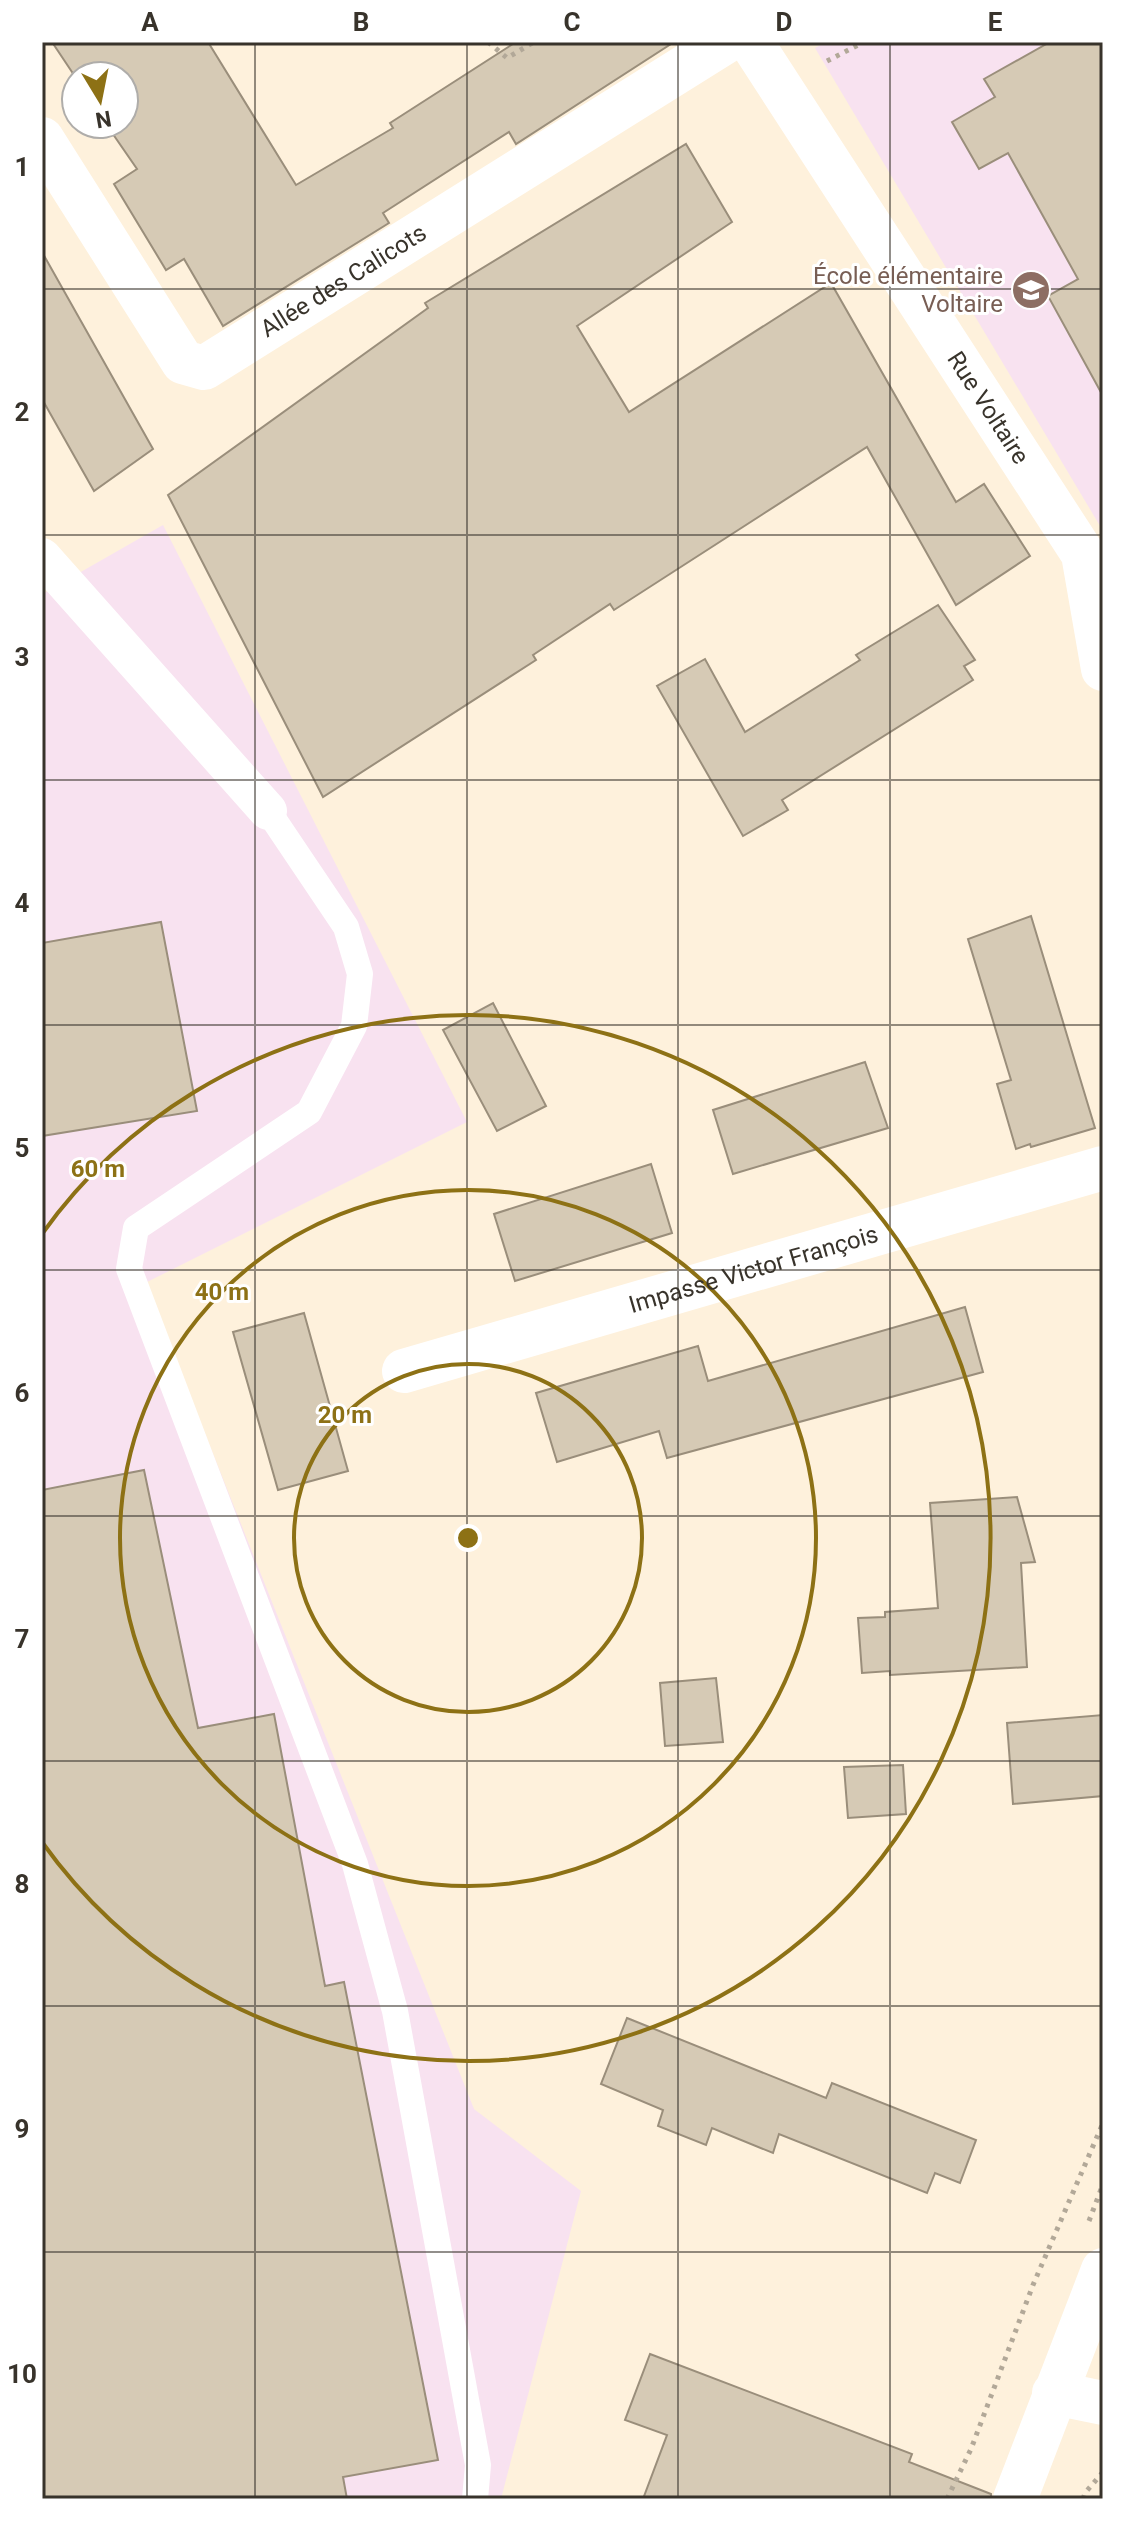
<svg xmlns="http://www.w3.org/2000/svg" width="1145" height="2541" font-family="Roboto,sans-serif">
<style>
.education{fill:#f8e2f0}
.building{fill:#d6cab5;stroke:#9a8e7b;stroke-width:2}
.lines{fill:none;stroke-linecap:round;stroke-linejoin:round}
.path{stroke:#b2a898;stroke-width:5;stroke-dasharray:4 6;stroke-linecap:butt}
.service{stroke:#fff;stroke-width:26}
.pedestrian{stroke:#fff;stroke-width:38}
.minor{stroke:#fff;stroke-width:44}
.secondary{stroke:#fff;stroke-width:44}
.grid{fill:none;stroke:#38332b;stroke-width:2;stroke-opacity:0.55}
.ring{fill:none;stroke:#8d7115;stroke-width:4}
.labels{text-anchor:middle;stroke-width:6;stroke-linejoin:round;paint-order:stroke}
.education-label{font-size:24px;fill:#785e54;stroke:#fff;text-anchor:end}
.street-label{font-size:24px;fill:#38332b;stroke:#fff}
.centre{fill:#8d7115;stroke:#fff;stroke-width:4}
.ring-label{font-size:24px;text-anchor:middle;font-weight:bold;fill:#8d7115;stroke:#fff;stroke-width:6;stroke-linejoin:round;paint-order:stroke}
.neatline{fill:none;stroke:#38332b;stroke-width:3}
.grid-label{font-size:26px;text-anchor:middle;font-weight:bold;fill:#38332b}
</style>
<rect width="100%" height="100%" fill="#fef1dc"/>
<!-- education -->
<g class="education">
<path d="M 826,42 L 1103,42 L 1103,531 L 815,48 Z"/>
<path d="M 163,525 L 467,1122 L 145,1283 L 474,2109 L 581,2191 L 501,2499 L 42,2499 L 42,590 L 44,593 Z"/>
</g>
<!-- building -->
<g class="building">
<path d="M 52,42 L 208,42 L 296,185 L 393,128 L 390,123 L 516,42 L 674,42 L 516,144 L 509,132 L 383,213 L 389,223 L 223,326 L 184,259 L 166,270 L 114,184 L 137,169 L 106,124 L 124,124 L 124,76 L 76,76 L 76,78 Z"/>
<path d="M 1050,42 L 1103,42 L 1103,396 L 1048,296 L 1078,279 L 1008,153 L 979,169 L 952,122 L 995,97 L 984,79 Z"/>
<path d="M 686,144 L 732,222 L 577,326 L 629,412 L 831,283 L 956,502 L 984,484 L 1030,556 L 956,605 L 867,447 L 614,610 L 610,604 L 533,655 L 536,660 L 323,797 L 168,495 L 428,308 L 425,303 Z"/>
<path d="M 42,252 L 153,449 L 94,491 L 42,399 Z"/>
<path d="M 938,605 L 975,660 L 964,666 L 973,680 L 782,800 L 788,810 L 743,836 L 657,686 L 705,659 L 745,732 L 860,660 L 856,655 Z"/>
<path d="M 1031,916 L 1095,1128 L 1031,1147 L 1030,1144 L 1016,1149 L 997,1084 L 1011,1080 L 968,939 Z"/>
<path d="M 161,922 L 197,1111 L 42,1136 L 42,943 Z"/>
<path d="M 493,1003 L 546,1106 L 497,1131 L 443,1030 Z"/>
<path d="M 865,1062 L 888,1128 L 733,1174 L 713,1110 Z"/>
<path d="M 651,1164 L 672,1233 L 515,1281 L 494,1214 Z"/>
<path d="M 965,1307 L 983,1372 L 667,1458 L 659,1431 L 557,1462 L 536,1393 L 698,1346 L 708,1381 Z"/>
<path d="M 304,1313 L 348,1471 L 278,1490 L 233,1332 Z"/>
<path d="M 144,1470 L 198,1728 L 274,1714 L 325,1986 L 344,1982 L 438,2460 L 343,2477 L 347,2499 L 42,2499 L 42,1490 Z"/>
<path d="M 1017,1497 L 1035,1562 L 1021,1563 L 1027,1667 L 890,1675 L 890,1671 L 862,1673 L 858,1618 L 885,1617 L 885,1612 L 938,1608 L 930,1503 Z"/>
<path d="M 716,1678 L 723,1742 L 665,1746 L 660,1683 Z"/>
<path d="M 1103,1715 L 1103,1796 L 1013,1804 L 1007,1723 Z"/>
<path d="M 903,1765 L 906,1814 L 848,1818 L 844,1767 Z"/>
<path d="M 627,2018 L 826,2098 L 832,2083 L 976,2140 L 960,2183 L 935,2173 L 927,2193 L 779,2134 L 773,2153 L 712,2128 L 706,2145 L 658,2126 L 663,2110 L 601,2084 Z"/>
<path d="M 650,2354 L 912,2454 L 909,2462 L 991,2494 L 991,2499 L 643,2499 L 667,2435 L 625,2420 Z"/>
</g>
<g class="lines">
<!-- path -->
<g class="path">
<path d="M 488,42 L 507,58 L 534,42"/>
<path d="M 827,61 L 864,42"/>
<path d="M 1089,2221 L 1103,2184"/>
<path d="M 947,2499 L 971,2449 L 1033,2285 L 1103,2123"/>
<path d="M 1083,2499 L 1085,2493 L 1103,2472"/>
</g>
<!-- service -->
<path class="service" d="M 268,811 L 346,927 L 360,974 L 354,1026 L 309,1112 L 136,1228 L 129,1269 L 355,1864 L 395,2011 L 478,2465 L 475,2499"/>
<!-- pedestrian -->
<path class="pedestrian" d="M 42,557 L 268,811"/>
<!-- minor -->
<g class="minor">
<path id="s1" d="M 751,42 L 1083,554 L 1103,669"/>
<path id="s2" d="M 42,139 L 183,362 L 204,368 L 725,42"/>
<path id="s3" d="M 404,1371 L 1103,1168"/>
<path d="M 1054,2393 L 1103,2403"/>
</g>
<!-- secondary -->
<path class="secondary" d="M 1015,2499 L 1103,2270"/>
</g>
<!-- grid -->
<path class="grid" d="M 255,42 L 255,2499M 467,42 L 467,2499M 678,42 L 678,2499M 890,42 L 890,2499M 42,289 L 1103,289M 42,535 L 1103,535M 42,780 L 1103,780M 42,1025 L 1103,1025M 42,1270 L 1103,1270M 42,1516 L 1103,1516M 42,1761 L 1103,1761M 42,2006 L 1103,2006M 42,2252 L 1103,2252"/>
<!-- distance rings -->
<g class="ring">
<circle cx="468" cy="1538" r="174"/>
<circle cx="468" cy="1538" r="348"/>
<path d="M42 1234A523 523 0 1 1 42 1842"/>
</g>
<!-- icons -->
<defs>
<symbol id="school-disc" viewBox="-11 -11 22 22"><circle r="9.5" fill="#8d6e63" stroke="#fff"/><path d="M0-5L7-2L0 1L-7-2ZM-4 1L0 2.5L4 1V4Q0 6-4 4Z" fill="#fff"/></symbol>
</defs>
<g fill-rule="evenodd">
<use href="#school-disc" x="1009" y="268" width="44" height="44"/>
</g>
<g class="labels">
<!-- education labels -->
<g class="education-label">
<text x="1003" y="284">École élémentaire<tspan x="1003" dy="28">Voltaire</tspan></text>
</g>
<!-- street labels -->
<g class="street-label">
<text dy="8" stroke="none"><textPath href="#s2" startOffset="450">Allée des Calicots</textPath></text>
<text dy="8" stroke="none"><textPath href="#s1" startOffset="436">Rue Voltaire</textPath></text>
<text dy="8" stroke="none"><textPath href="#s3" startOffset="364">Impasse Victor François</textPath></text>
</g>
</g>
<circle cx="468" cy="1538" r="12" class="centre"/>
<g class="ring-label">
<text x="98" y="1177">60 m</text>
<text x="222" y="1300">40 m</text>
<text x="345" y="1423">20 m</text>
</g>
<!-- border -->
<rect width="1145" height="2541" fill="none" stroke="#ffffff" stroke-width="88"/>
<!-- north arrow -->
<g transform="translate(100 100) rotate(170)"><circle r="38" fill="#ffffff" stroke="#afadaa" stroke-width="2"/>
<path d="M0-6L14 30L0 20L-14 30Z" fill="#8d7115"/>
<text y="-12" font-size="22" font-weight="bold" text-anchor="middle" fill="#38332b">N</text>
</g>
<rect x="44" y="44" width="1057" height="2453" class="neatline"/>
<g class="grid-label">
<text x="150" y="31">A</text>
<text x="361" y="31">B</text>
<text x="572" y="31">C</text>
<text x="784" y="31">D</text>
<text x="995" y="31">E</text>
<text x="22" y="176">1</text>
<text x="22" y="421">2</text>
<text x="22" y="666">3</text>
<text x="22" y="912">4</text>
<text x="22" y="1157">5</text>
<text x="22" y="1402">6</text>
<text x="22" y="1648">7</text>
<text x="22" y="1893">8</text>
<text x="22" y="2138">9</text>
<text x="22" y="2383">10</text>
</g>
</svg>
